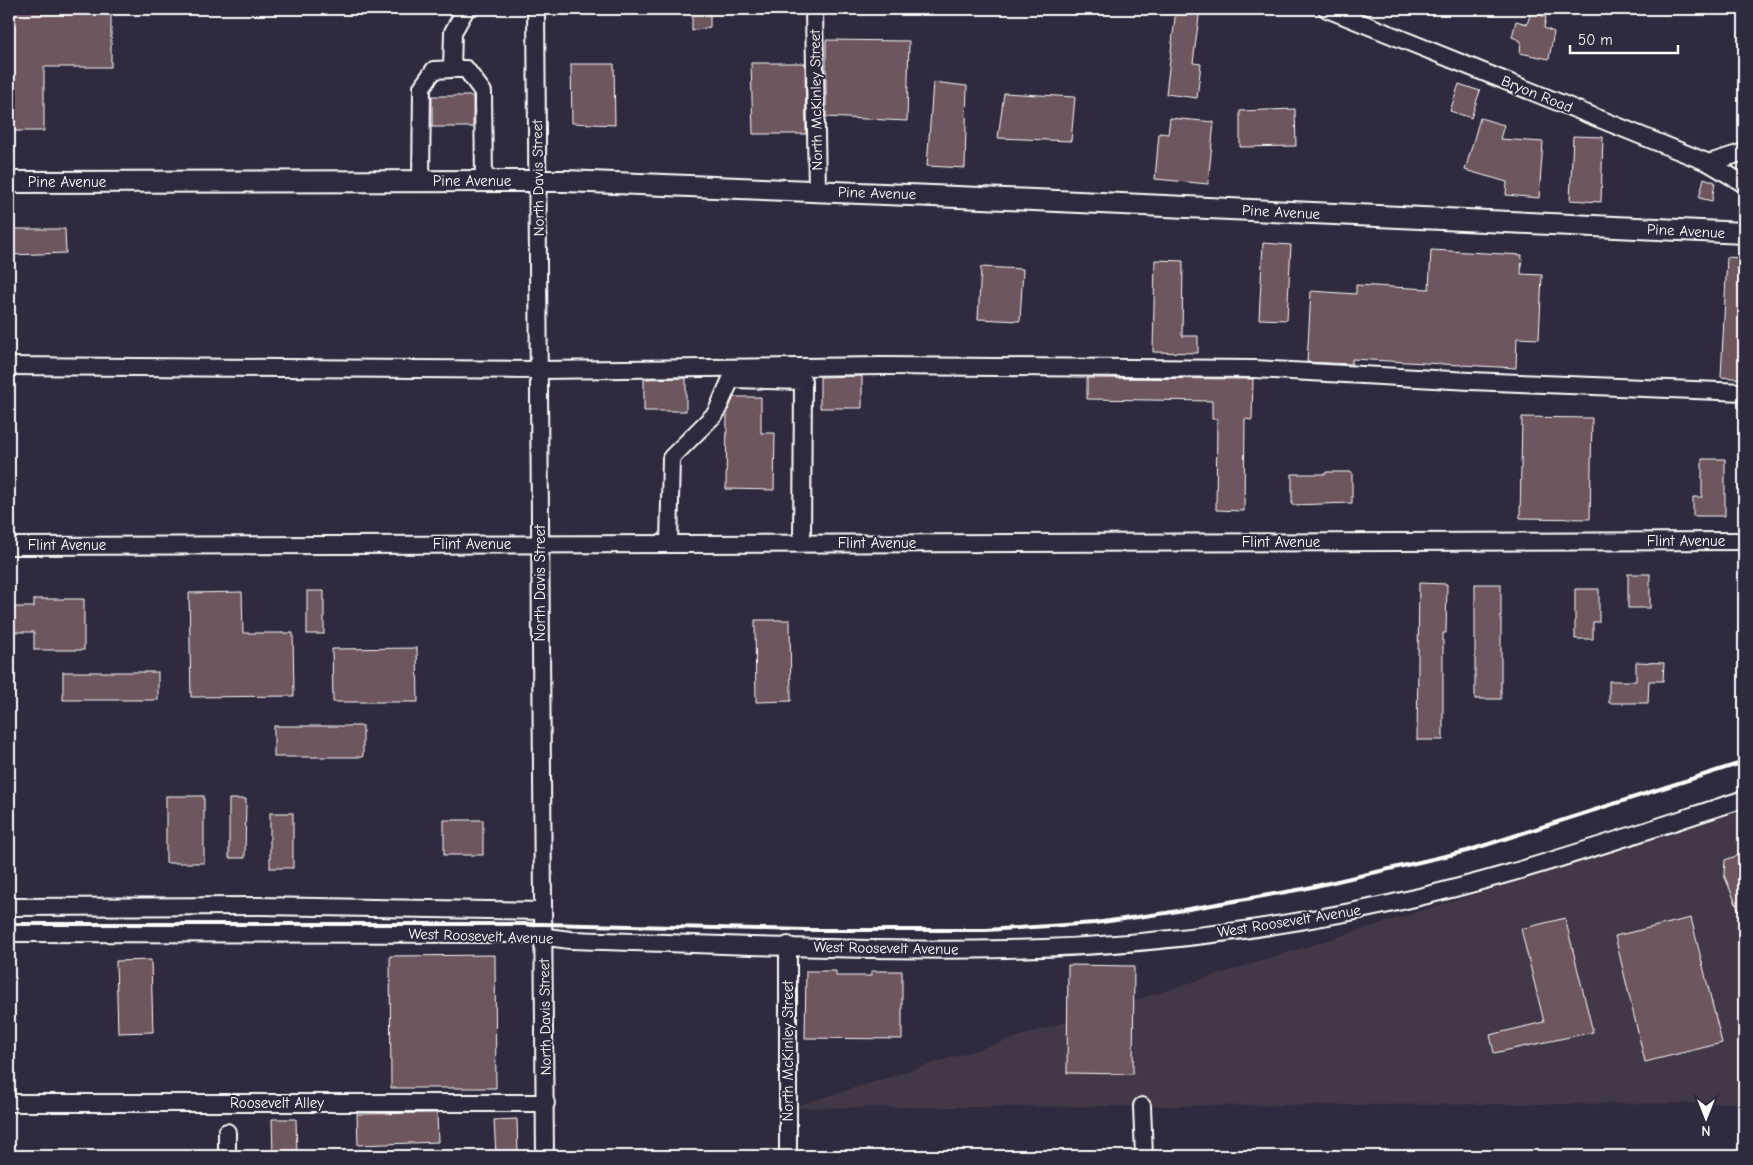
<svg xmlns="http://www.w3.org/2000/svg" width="1753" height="1165" font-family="'Comic Neue',sans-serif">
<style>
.built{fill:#423847}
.building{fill:#6e575e;stroke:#fff}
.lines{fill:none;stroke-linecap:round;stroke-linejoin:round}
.minor-casing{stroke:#fff;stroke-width:20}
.major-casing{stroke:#fff;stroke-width:24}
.minor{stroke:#2f2a3d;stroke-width:16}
.major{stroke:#2f2a3d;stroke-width:20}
.rail{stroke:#fff;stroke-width:4}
.labels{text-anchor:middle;stroke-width:4;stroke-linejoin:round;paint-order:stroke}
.street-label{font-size:15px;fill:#fff;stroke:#2f2a3d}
</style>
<rect width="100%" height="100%" fill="#2f2a3d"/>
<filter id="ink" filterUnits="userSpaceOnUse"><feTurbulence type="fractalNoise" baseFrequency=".02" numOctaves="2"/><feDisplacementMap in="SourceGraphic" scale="10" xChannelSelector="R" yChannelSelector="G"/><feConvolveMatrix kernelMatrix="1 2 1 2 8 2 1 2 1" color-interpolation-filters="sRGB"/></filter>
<g filter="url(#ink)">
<!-- built -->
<path class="built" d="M 1744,810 L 1744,1103 L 790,1108 Z"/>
<!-- building -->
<g class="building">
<path d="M 9,9 L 111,9 L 111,67 L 44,67 L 44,131 L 9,131 Z"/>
<path d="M 1176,9 L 1200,9 L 1193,63 L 1201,64 L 1197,98 L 1166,94 Z"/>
<path d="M 710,12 L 710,27 L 692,31 L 692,13 Z"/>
<path d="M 1531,12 L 1546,17 L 1544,28 L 1554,32 L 1549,59 L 1520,53 L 1521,41 L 1512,37 L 1516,21 L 1527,24 Z"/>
<path d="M 826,40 L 909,41 L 907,121 L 826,117 Z"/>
<path d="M 751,63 L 805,63 L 806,134 L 753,134 Z"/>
<path d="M 571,64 L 614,64 L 615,125 L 572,123 Z"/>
<path d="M 933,82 L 967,86 L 965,168 L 927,166 Z"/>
<path d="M 1459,84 L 1480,91 L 1471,118 L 1450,111 Z"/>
<path d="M 1004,93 L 1075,97 L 1071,141 L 998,138 Z"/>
<rect x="432" y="96" width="41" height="31"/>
<path d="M 1295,109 L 1296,146 L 1240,147 L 1240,111 Z"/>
<path d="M 1170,118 L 1214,122 L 1208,184 L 1155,179 L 1159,133 L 1168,134 Z"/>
<path d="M 1480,118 L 1504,125 L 1500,139 L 1543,142 L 1539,198 L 1506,195 L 1507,182 L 1465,170 Z"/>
<path d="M 1573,136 L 1603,137 L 1601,202 L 1570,200 Z"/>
<path d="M 1704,178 L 1715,182 L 1712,201 L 1699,198 Z"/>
<path d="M 11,229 L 65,229 L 66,253 L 11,255 Z"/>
<path d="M 1263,243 L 1291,245 L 1287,320 L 1259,319 Z"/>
<path d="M 1431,250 L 1522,255 L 1521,274 L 1542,275 L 1539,339 L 1517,338 L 1516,368 L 1352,359 L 1352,364 L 1307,362 L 1311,291 L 1356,294 L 1356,285 L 1429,289 Z"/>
<path d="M 1727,257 L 1744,258 L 1744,379 L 1721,377 Z"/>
<path d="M 1155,260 L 1183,261 L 1182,336 L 1198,336 L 1198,353 L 1153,352 Z"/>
<path d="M 981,267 L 1023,269 L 1020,321 L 978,319 Z"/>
<path d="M 862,376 L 862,408 L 820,408 L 820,377 Z"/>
<path d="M 686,378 L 686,411 L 644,411 L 644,379 Z"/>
<path d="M 1087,378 L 1253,379 L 1252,420 L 1245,419 L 1244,511 L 1216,510 L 1217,419 L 1212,419 L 1212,401 L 1087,399 Z"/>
<path d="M 734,397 L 761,397 L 761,433 L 775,433 L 774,490 L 726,489 L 727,412 Z"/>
<path d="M 1522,417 L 1592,418 L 1590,519 L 1520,518 Z"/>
<path d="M 1702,459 L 1725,459 L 1725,516 L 1693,516 L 1693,497 L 1702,497 Z"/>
<path d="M 1326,472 L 1352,472 L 1352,503 L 1292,505 L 1292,474 L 1326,474 Z"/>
<rect x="1628" y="574" width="22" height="34"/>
<path d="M 1419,583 L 1447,584 L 1446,633 L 1443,633 L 1443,740 L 1417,740 Z"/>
<rect x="1475" y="584" width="26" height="115"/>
<path d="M 1575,589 L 1599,589 L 1599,622 L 1593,622 L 1593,639 L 1575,639 Z"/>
<rect x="307" y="591" width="17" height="43"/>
<path d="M 242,592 L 243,633 L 293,633 L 294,696 L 191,697 L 189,593 Z"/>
<path d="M 34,599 L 84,599 L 84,650 L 34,650 L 34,632 L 9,632 L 9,607 L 34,607 Z"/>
<path d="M 755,620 L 790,620 L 791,701 L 756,702 Z"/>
<path d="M 417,648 L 418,702 L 333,702 L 332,649 Z"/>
<path d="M 1636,662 L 1664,663 L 1663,681 L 1649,681 L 1648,703 L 1609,703 L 1609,681 L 1636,681 Z"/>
<rect x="63" y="672" width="95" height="28"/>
<rect x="274" y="726" width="89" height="31"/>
<rect x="166" y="796" width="38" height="67"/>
<path d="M 229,799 L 246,799 L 245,858 L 229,858 Z"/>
<rect x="270" y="813" width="23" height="55"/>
<rect x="444" y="820" width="39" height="35"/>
<path d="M 1744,853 L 1744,923 L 1724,875 L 1725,860 Z"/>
<path d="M 1565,918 L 1593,1032 L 1494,1053 L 1490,1035 L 1544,1022 L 1521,929 Z"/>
<path d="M 1691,918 L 1722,1043 L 1645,1062 L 1615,936 Z"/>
<path d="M 495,955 L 496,1088 L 391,1088 L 390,956 Z"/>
<path d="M 151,960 L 153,1032 L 118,1033 L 116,961 Z"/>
<path d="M 1068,965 L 1134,966 L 1133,1074 L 1067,1073 Z"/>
<path d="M 806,971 L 836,971 L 836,976 L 871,976 L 871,971 L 902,971 L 902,1039 L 805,1038 Z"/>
<path d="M 437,1113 L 438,1142 L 358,1145 L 357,1114 Z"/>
<path d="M 272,1119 L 296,1119 L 297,1156 L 273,1156 Z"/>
<path d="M 517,1119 L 518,1156 L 496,1156 L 494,1120 Z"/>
</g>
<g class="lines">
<defs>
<g id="minor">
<path d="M 536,9 L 545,1156"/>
<path d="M 814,9 L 817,191"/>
<path d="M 1327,9 L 1709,163 L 1744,184"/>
<path d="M 452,69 L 466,69 L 483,92 L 484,182"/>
<path d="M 1709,163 L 1744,152"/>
<path d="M 421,182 L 422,87 L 434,70 L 452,69 L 453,32 L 466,9"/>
<path d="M 9,366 L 539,370 L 883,366 L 1254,369 L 1470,381 L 1744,392"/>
<path d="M 669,544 L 671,458 L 716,413 L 731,379 L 803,381 L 802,543"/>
<path d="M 9,546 L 1744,541"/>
<path d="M 9,907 L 260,906 L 542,911"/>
<path d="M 9,933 L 524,934 L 570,940 C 715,944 862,952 1007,949 C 1113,947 1220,936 1323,917 C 1468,892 1605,844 1744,799"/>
<path d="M 9,1103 L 546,1103"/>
<path d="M 1142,1106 L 1144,1156"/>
<path d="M 227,1132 L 227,1156"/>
<path d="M 788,1156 L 788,945"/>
</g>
<path id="major" d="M 9,182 L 565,181 L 1057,201 L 1744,233"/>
</defs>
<!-- minor casing -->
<use href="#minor" class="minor-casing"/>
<!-- major casing -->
<use href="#major" class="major-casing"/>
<!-- minor -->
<use href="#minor" class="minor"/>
<!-- major -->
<use href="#major" class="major"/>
<!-- rail -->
<path class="rail" d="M 9,924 L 543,924 L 807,930 L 986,930 L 1095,923 L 1166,913 L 1303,889 L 1467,851 L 1744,762"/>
</g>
</g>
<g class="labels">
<!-- street labels -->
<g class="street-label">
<text transform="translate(1537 94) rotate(22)" y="5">Bryon Road</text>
<text transform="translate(816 100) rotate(-91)" y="5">North McKinley Street</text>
<text transform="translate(538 178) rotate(-91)" y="5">North Davis Street</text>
<text x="472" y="186">Pine Avenue</text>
<text x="67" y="187">Pine Avenue</text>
<text transform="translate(877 193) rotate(2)" y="5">Pine Avenue</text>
<text transform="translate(1281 212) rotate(3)" y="5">Pine Avenue</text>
<text transform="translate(1686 231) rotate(3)" y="5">Pine Avenue</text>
<text x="1686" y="546">Flint Avenue</text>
<text x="1281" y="547">Flint Avenue</text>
<text x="877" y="548">Flint Avenue</text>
<text x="472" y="549">Flint Avenue</text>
<text x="67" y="550">Flint Avenue</text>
<text transform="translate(540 583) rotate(-90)" y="5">North Davis Street</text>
<text transform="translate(1289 921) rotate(-9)" y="5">West Roosevelt Avenue</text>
<text transform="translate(481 936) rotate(2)" y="5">West Roosevelt Avenue</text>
<text transform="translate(886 948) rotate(1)" y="5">West Roosevelt Avenue</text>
<text transform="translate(545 1017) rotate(-91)" y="5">North Davis Street</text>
<text transform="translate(788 1051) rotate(-90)" y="5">North McKinley Street</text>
<text x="277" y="1108">Roosevelt Alley</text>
</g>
</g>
<!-- margin -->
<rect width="1753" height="1165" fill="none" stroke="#2f2a3d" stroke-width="30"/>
<rect x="15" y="15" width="1723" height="1135" fill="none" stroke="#fff" stroke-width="2" filter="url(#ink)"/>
<!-- north arrow -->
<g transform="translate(1706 1118) rotate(180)" stroke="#2f2a3d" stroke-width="4" paint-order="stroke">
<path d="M0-4L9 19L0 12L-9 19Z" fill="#ffffff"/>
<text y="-8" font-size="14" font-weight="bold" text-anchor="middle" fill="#ffffff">N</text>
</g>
<!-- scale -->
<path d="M1570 45v8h108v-8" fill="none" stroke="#ffffff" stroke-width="2.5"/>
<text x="1578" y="45" font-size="15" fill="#ffffff" stroke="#2f2a3d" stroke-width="4" paint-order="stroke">50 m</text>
</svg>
